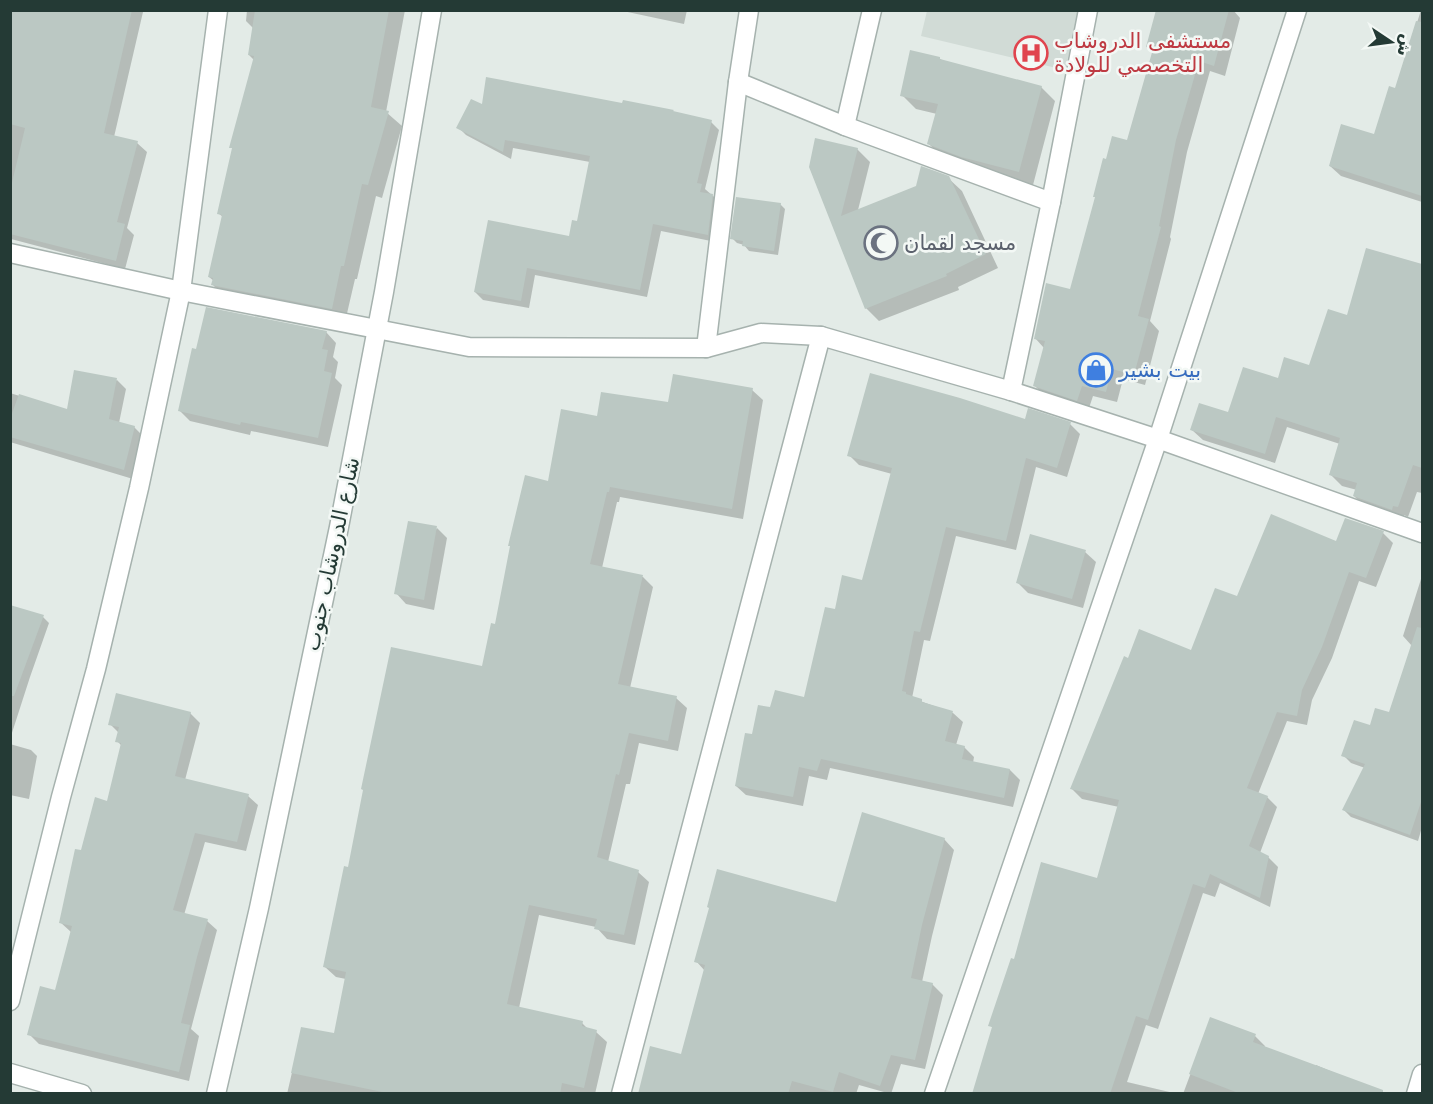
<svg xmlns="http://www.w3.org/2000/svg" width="1433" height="1104" font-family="'DejaVu Sans',Cairo,sans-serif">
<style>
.built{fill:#d1dbd6}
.shadow{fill:#0003}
.building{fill:#bbc8c3}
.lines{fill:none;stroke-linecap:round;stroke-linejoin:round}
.minor-casing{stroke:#a6b2ae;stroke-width:21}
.tertiary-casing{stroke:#a6b2ae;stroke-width:21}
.minor{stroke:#fff;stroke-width:18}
.tertiary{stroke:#fff;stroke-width:18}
.labels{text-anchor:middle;stroke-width:5;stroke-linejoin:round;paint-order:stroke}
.health-label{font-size:21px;fill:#be3a42;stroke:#f3f8f5;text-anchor:start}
.worship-label{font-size:21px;fill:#5b616d;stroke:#f3f8f5;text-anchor:start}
.shop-label{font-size:21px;fill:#366cbe;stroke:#f3f8f5;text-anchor:start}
.street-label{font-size:21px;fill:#243a35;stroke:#f3f8f5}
</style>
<rect width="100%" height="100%" fill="#e3ebe7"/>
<!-- built -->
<path class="built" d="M 927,11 L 1079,11 L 1065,70 L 921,36 Z"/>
<!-- shadow -->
<g class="shadow">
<path d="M 10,10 L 143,12 L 114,137 L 137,143 L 147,152 L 127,228 L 134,235 L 125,269 L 11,239 L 10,241 Z"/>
<path d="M 247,10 L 405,10 L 386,112 L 402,126 L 382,198 L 376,196 L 357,279 L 355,279 L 345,322 L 226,299 L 213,285 L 214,281 L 209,277 L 223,217 L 218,213 L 233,149 L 231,147 L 254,60 L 249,55 L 254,29 L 246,21 Z"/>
<path d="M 618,10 L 687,10 L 684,24 Z"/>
<path d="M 1158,10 L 1233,10 L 1240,18 L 1225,76 L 1210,71 L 1187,152 L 1170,237 L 1171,239 L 1150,321 L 1159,331 L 1145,385 L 1123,379 L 1117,402 L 1093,396 L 1088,411 L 1046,397 L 1035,386 L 1044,348 L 1035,338 L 1071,291 L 1108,161 L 1128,141 L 1154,52 L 1148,47 Z"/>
<path d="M 1421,10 L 1422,10 L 1422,202 L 1341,176 L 1330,166 L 1375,136 L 1396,90 Z"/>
<path d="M 939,58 L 943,61 L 1041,87 L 1055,101 L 1033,185 L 976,170 L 943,158 L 929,144 L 937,114 L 916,109 L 902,95 Z"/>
<path d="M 483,107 L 711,122 L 719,130 L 705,189 L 721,203 L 716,242 L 661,231 L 647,297 L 535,275 L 529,308 L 483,300 L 475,292 L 570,238 L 578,223 L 590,162 L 513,148 L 511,159 L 466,135 L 458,127 Z"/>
<path d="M 857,149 L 870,162 L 858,210 L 948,178 L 962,191 L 998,268 L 958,287 L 959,290 L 879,321 L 866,308 L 810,166 Z"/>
<path d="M 780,204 L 785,209 L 778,255 L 749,251 L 744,245 L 737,243 L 732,238 Z"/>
<path d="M 1367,250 L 1422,266 L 1422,493 L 1417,492 L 1408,517 L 1404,515 L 1402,520 L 1365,507 L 1354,496 L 1357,490 L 1342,486 L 1331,475 L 1340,444 L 1287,427 L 1275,463 L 1203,440 L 1192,430 L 1229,414 L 1279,380 L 1310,367 L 1348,317 Z"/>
<path d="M 326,332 L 336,343 L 333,357 L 338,362 L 335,378 L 342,385 L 328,447 L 251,431 L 250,435 L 190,421 L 179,410 Z"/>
<path d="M 117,380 L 126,389 L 119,423 L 134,427 L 143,436 L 133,479 L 10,442 L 10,393 L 68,411 Z"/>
<path d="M 752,390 L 763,400 L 743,519 L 620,497 L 619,502 L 617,502 L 602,568 L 643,577 L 653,587 L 630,688 L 676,698 L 687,708 L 678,751 L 639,743 L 630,784 L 626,784 L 608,862 L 638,872 L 649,882 L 635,945 L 607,939 L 596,927 L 539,915 L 519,1008 L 582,1023 L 589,1030 L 596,1032 L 607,1042 L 595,1094 L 287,1094 L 302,1029 L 335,1035 L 346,979 L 336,977 L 325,967 L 349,869 L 484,668 L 496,626 L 550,483 L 598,418 Z"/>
<path d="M 1026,421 L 1070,424 L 1080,434 L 1067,477 L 1036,467 L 1016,550 L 956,536 L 930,641 L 924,640 L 912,698 L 953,713 L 963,722 L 956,745 L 964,747 L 974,757 L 973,763 L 1010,770 L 1020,780 L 1013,807 L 830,768 L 827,780 L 809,776 L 803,806 L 746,795 L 736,786 L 753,736 L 771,709 L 805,699 L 836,611 L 863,582 L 892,474 L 859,465 L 849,455 Z"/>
<path d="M 437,528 L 447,538 L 434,610 L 406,604 L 396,593 Z"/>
<path d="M 1383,533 L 1393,543 L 1376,587 L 1359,581 L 1332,658 L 1312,700 L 1307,725 L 1287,721 L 1258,794 L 1267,797 L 1277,807 L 1260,853 L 1268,857 L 1278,867 L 1270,907 L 1220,883 L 1215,897 L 1203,893 L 1158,1029 L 1146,1025 L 1127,1082 L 1178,1094 L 973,1094 L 993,1028 L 990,1025 L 1015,961 L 1098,880 L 1119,807 L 1082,799 L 1072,789 L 1128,660 L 1192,652 L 1238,598 L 1337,543 Z"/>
<path d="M 1085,552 L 1096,562 L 1083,608 L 1028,593 L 1017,582 Z"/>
<path d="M 1421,579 L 1422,580 L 1422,710 L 1406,705 L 1412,646 L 1403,636 Z"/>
<path d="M 10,606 L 43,617 L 49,623 L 30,677 L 10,739 Z"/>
<path d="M 190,713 L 200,723 L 185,780 L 248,796 L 258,805 L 246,851 L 205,842 L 184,915 L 207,921 L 217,930 L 191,1029 L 199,1036 L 189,1081 L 39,1044 L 29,1034 L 56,991 L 71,932 L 60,922 L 82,852 L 109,802 L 122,746 L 117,741 L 119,733 L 110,724 Z"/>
<path d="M 1371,726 L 1422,749 L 1422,827 L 1418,841 L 1351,817 L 1344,810 L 1365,768 L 1351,763 L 1343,755 Z"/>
<path d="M 10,744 L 31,750 L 37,756 L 29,799 L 10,795 Z"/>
<path d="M 944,839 L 954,850 L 932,936 L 922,982 L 932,984 L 943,995 L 925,1069 L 901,1064 L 891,1094 L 859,1085 L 856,1094 L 639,1094 L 682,1056 L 705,971 L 696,961 L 837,903 Z"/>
<path d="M 1211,1019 L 1255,1036 L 1265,1046 L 1264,1048 L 1316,1067 L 1316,1065 L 1384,1094 L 1183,1094 Z"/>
</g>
<!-- building -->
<g class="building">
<path d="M 10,10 L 132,10 L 104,133 L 138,141 L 117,222 L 125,224 L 116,261 L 10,234 L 10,191 L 25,128 L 10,124 Z"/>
<path d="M 255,10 L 389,10 L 371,107 L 389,111 L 368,185 L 362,184 L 344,266 L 341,266 L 332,309 L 211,285 L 213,278 L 208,277 L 222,215 L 217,214 L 232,148 L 229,148 L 254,56 L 248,55 Z"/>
<path d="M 1156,10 L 1229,10 L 1214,66 L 1199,61 L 1176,140 L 1159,226 L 1161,227 L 1138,316 L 1149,319 L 1134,375 L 1112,369 L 1106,392 L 1082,386 L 1077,401 L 1033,386 L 1045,341 L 1034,339 L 1046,283 L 1070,289 L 1095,197 L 1093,197 L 1103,158 L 1106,159 L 1112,136 L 1127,140 L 1153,49 L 1146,47 Z"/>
<path d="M 1416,21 L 1422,22 L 1422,196 L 1329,166 L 1341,124 L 1374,134 L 1389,86 L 1395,88 Z"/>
<path d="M 910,50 L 940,57 L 940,59 L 1042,86 L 1019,172 L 961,157 L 927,144 L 938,104 L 900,96 Z"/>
<path d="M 486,77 L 622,103 L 623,100 L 674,110 L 673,111 L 712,120 L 697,183 L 702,184 L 700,192 L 713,194 L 708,235 L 653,224 L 640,290 L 527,268 L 521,301 L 474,292 L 488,220 L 569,236 L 572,220 L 577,221 L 590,156 L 505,140 L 503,152 L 456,128 L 471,99 L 482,104 Z"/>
<path d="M 815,138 L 858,148 L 841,216 L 916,186 L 921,166 L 949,176 L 986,254 L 946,274 L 947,276 L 865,309 L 809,167 Z"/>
<path d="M 736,197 L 781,203 L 774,251 L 742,246 L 743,241 L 730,239 Z"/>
<path d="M 1366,248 L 1422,264 L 1422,468 L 1413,465 L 1398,507 L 1393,506 L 1392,510 L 1353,496 L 1357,483 L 1329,475 L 1340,438 L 1276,417 L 1265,454 L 1190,430 L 1199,403 L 1228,412 L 1243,367 L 1278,378 L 1284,357 L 1309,365 L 1328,309 L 1347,315 Z"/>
<path d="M 206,307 L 327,331 L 322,349 L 328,350 L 324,371 L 332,373 L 318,438 L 241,422 L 240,425 L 178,411 L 192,348 L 196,349 Z"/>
<path d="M 74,370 L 117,378 L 109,419 L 135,426 L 124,470 L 10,437 L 10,419 L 19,394 L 67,409 Z"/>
<path d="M 870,373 L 960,398 L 1025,419 L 1028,408 L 1071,422 L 1057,468 L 1026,458 L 1006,541 L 946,527 L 920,632 L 914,631 L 902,691 L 906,692 L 906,694 L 922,699 L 922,702 L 953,711 L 945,741 L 965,746 L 962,759 L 1010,769 L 1004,798 L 821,759 L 817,771 L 799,767 L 793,797 L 735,786 L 745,733 L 752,734 L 758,705 L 770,707 L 775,690 L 804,697 L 825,607 L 835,609 L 842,575 L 862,580 L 892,468 L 847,456 Z"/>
<path d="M 673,374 L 753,388 L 732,509 L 610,487 L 609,492 L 607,492 L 590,564 L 643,575 L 618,684 L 677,696 L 668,741 L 629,733 L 619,775 L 616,774 L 597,857 L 639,870 L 624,935 L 594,929 L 597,919 L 529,905 L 507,1004 L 583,1021 L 582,1026 L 597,1030 L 584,1088 L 562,1083 L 560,1094 L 392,1094 L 291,1073 L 301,1027 L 334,1033 L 346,972 L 323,967 L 344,866 L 348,867 L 363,790 L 361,789 L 391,647 L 482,666 L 491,623 L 495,624 L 510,546 L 508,546 L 525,475 L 548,481 L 561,409 L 597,416 L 601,392 L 668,402 Z"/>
<path d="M 1271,514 L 1336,541 L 1345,518 L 1384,531 L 1366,578 L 1349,572 L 1322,647 L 1302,690 L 1297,716 L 1277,712 L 1247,788 L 1268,796 L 1249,846 L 1269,856 L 1260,898 L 1210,874 L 1205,888 L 1193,884 L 1148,1020 L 1136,1016 L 1110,1094 L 972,1094 L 992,1027 L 988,1026 L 1011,958 L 1014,959 L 1041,862 L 1097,878 L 1119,800 L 1070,789 L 1124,656 L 1128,658 L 1139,629 L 1191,650 L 1215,588 L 1237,596 Z"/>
<path d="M 408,521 L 437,526 L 424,600 L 394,594 Z"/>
<path d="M 1030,534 L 1086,550 L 1072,599 L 1016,583 Z"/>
<path d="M 10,605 L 44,615 L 14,696 L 10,696 Z"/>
<path d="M 1417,627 L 1422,628 L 1422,799 L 1410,835 L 1342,810 L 1365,764 L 1341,756 L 1354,720 L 1370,725 L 1375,708 L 1389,712 Z"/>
<path d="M 116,693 L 191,712 L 175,776 L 249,794 L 237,842 L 195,833 L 173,910 L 208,919 L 197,957 L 181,1023 L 190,1025 L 179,1072 L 27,1035 L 40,986 L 55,990 L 72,926 L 59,923 L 75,849 L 81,850 L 95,797 L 107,801 L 121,743 L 115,742 L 119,727 L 108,725 Z"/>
<path d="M 862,812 L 945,838 L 922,925 L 911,978 L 933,983 L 915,1060 L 891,1055 L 880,1086 L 839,1072 L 833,1092 L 792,1081 L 788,1094 L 638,1094 L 650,1046 L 681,1054 L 705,965 L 694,962 L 709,908 L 707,907 L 717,869 L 836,902 Z"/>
<path d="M 1210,1017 L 1256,1034 L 1253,1042 L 1383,1090 L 1383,1094 L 1241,1094 L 1189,1074 Z"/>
</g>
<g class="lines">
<defs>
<g id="minor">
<path d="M 738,82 L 845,126 L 1051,202"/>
<path d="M 845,126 L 872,10"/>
<path d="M 10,253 L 181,291 L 469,347 L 706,348 L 761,333 L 821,336 L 1011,391 L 1158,439 L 1422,533"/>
<path d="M 706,348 L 738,82 L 749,10"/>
<path d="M 1011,391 L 1051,202 L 1088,10"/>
<path d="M 10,1001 L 61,797 L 96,669 L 139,488 L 181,291 L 218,10"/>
<path d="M 10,1073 L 82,1094"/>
<path d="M 621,1094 L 821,336"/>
<path d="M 934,1094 L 1158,439 L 1297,10"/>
<path d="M 1416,1094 L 1422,1074"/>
</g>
<path id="tertiary" d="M 216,1094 L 259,908 L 339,527 L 384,292 L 432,10"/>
</defs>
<!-- minor casing -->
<use href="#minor" class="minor-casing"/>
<!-- tertiary casing -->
<use href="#tertiary" class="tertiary-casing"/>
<!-- minor -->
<use href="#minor" class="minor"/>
<!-- tertiary -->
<use href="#tertiary" class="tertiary"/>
</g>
<!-- icons -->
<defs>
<symbol id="hospital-ring" viewBox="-11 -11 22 22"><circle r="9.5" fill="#f3f8f5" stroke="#e0444e" stroke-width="1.5"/><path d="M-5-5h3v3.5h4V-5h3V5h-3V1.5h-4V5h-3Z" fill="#e0444e"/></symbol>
<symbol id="mosque-ring" viewBox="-11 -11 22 22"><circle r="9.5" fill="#f3f8f5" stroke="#6b7280" stroke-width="1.5"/><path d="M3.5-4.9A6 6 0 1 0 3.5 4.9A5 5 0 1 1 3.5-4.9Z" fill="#6b7280"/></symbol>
<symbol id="shop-ring" viewBox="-11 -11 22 22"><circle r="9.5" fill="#f3f8f5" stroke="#3f7fe0" stroke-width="1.5"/><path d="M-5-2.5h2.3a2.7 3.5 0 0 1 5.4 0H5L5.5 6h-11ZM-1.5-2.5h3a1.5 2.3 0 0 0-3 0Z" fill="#3f7fe0"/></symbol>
</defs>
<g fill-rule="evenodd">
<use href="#hospital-ring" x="1012" y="34" width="38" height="38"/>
<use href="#mosque-ring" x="862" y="224" width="38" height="38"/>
<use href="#shop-ring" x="1077" y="351" width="38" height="38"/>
</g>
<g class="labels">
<!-- health labels -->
<g class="health-label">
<text x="1054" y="48">مستشفى الدروشاب<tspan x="1054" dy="24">التخصصي للولادة</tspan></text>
</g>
<!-- worship labels -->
<g class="worship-label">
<text x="904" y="250">مسجد لقمان</text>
</g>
<!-- shop labels -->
<g class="shop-label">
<text x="1119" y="377">بيت بشير</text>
</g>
<!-- street labels -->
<g class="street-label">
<text transform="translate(332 554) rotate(-78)" y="7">شارع الدروشاب جنوب</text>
</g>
</g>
<!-- border -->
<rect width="1433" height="1104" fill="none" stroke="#243a35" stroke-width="24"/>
<!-- north arrow -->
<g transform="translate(1391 42) rotate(103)" stroke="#f3f8f5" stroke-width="4.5" paint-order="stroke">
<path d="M0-4.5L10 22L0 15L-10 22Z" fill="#243a35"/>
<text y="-9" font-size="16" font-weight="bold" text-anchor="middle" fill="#243a35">ش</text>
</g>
</svg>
